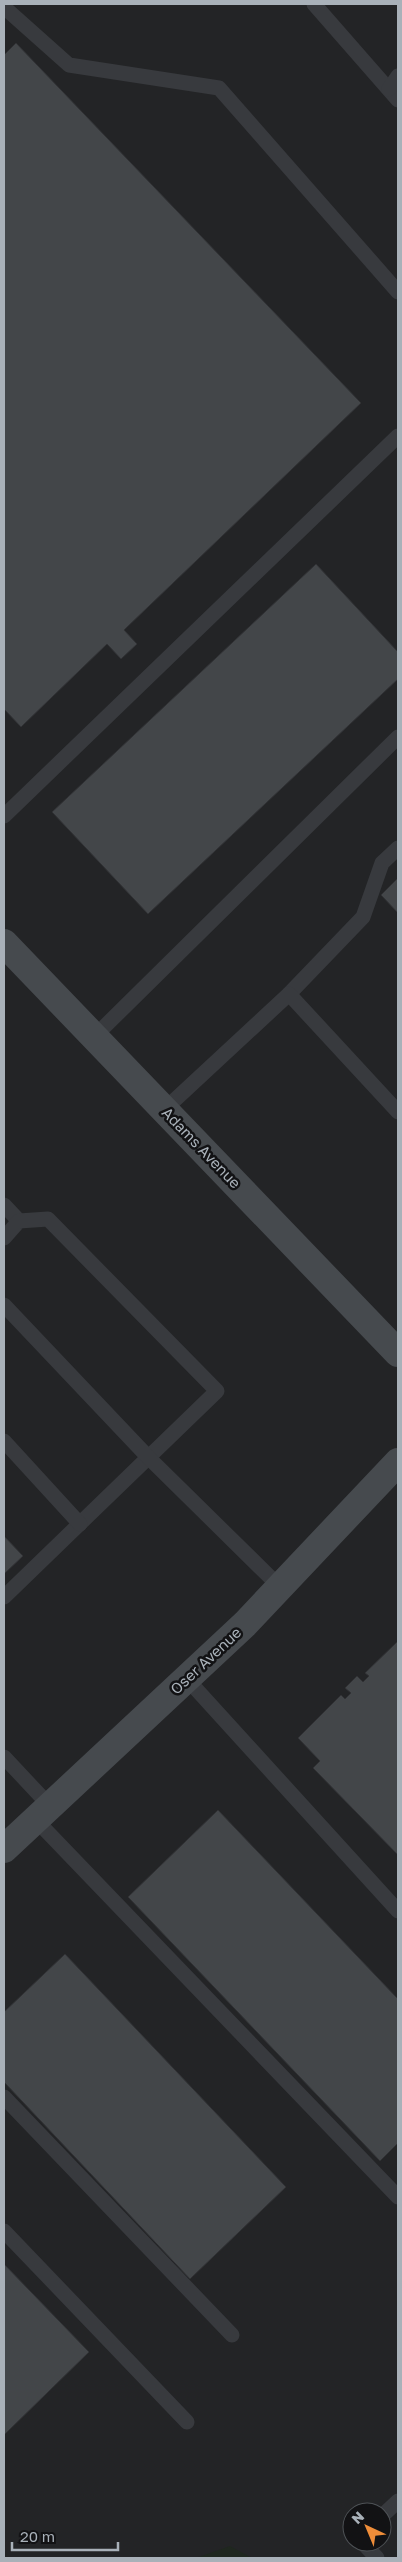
<svg xmlns="http://www.w3.org/2000/svg" width="402" height="2562" font-family="'Golos Text',sans-serif">
<style>
.built{fill:#232426;fill-rule:evenodd}
.green{fill:#1f271f}
.building{fill:#434649;stroke:#313235}
.lines{fill:none;stroke-linecap:round;stroke-linejoin:round}
.lane{stroke:#383a3e;stroke-width:15}
.secondary{stroke:#464a4e;stroke-width:28}
.labels{text-anchor:middle;stroke-width:5;stroke-linejoin:round;paint-order:stroke}
.street-label{font-size:15px;fill:#a9b1b9;stroke:#121214}
</style>
<rect width="100%" height="100%" fill="#171719"/>
<!-- built -->
<path class="built" d="M 4,4 L 398,4 L 398,2558 L 4,2558 ZM 352,2512 L 382,2512 L 382,2542 L 352,2542 Z"/>
<!-- green -->
<path class="green" d="M 230,2546 L 252,2558 L 196,2558 Z"/>
<!-- building -->
<g class="building">
<path d="M 16,43 L 361,403 L 124,630 L 137,644 L 121,659 L 107,644 L 21,727 L 4,709 L 4,55 Z"/>
<path d="M 316,564 L 398,652 L 398,679 L 148,914 L 52,812 Z"/>
<path d="M 398,878 L 398,913 L 381,895 Z"/>
<path d="M 4,1536 L 23,1556 L 4,1574 Z"/>
<path d="M 398,1641 L 398,1855 L 313,1768 L 320,1761 L 298,1738 L 341,1695 L 345,1699 L 351,1693 L 345,1688 L 357,1676 L 363,1682 L 369,1676 L 365,1673 Z"/>
<path d="M 218,1810 L 398,1999 L 398,2143 L 380,2161 L 128,1897 Z"/>
<path d="M 65,1954 L 286,2187 L 190,2279 L 4,2082 L 4,2012 Z"/>
<path d="M 4,2264 L 89,2352 L 4,2435 Z"/>
</g>
<g class="lines">
<!-- lane -->
<g class="lane">
<path d="M 314,4 L 398,100"/>
<path d="M 4,7 L 69,65 L 219,88 L 398,292"/>
<path d="M 389,89 L 398,76"/>
<path d="M 4,816 L 398,436"/>
<path d="M 289,994 L 363,917 L 382,863 L 398,848"/>
<path d="M 94,1037 L 398,737"/>
<path d="M 164,1110 L 289,994 L 398,1112"/>
<path d="M 4,1205 L 19,1221"/>
<path d="M 4,1238 L 19,1221 L 48,1219 L 217,1391 L 4,1597"/>
<path d="M 4,1305 L 149,1458 L 280,1587"/>
<path d="M 4,1441 L 80,1524"/>
<path d="M 187,1679 L 398,1911"/>
<path d="M 4,1757 L 50,1806"/>
<path d="M 35,1819 L 398,2197"/>
<path d="M 4,2097 L 232,2335"/>
<path d="M 4,2231 L 187,2422"/>
<path d="M 382,2516 L 398,2501"/>
<path d="M 362,2542 L 377,2558"/>
</g>
<!-- secondary -->
<g class="secondary">
<path d="M 4,943 L 398,1353"/>
<path d="M 4,1849 L 245,1624 L 398,1462"/>
</g>
</g>
<g class="labels">
<!-- street labels -->
<g class="street-label">
<text transform="translate(201 1148) rotate(46)" y="5">Adams Avenue</text>
<text transform="translate(206 1661) rotate(-43)" y="5">Oser Avenue</text>
</g>
</g>
<!-- border -->
<rect width="402" height="2562" fill="none" stroke="#a9b1b9" stroke-width="10"/>
<!-- north arrow -->
<g transform="translate(367 2527) rotate(316)"><circle r="24" fill="#121214" stroke="#4e5256"/>
<path d="M0-4L9 19L0 12L-9 19Z" fill="#ef8d39"/>
<text y="-8" font-size="14" font-weight="bold" text-anchor="middle" fill="#a9b1b9">N</text>
</g>
<!-- scale -->
<path d="M12 2542v8h106v-8" fill="none" stroke="#a9b1b9" stroke-width="2.5"/>
<text x="20" y="2542" font-size="15" fill="#a9b1b9" stroke="#121214" stroke-width="4" paint-order="stroke">20 m</text>
</svg>
